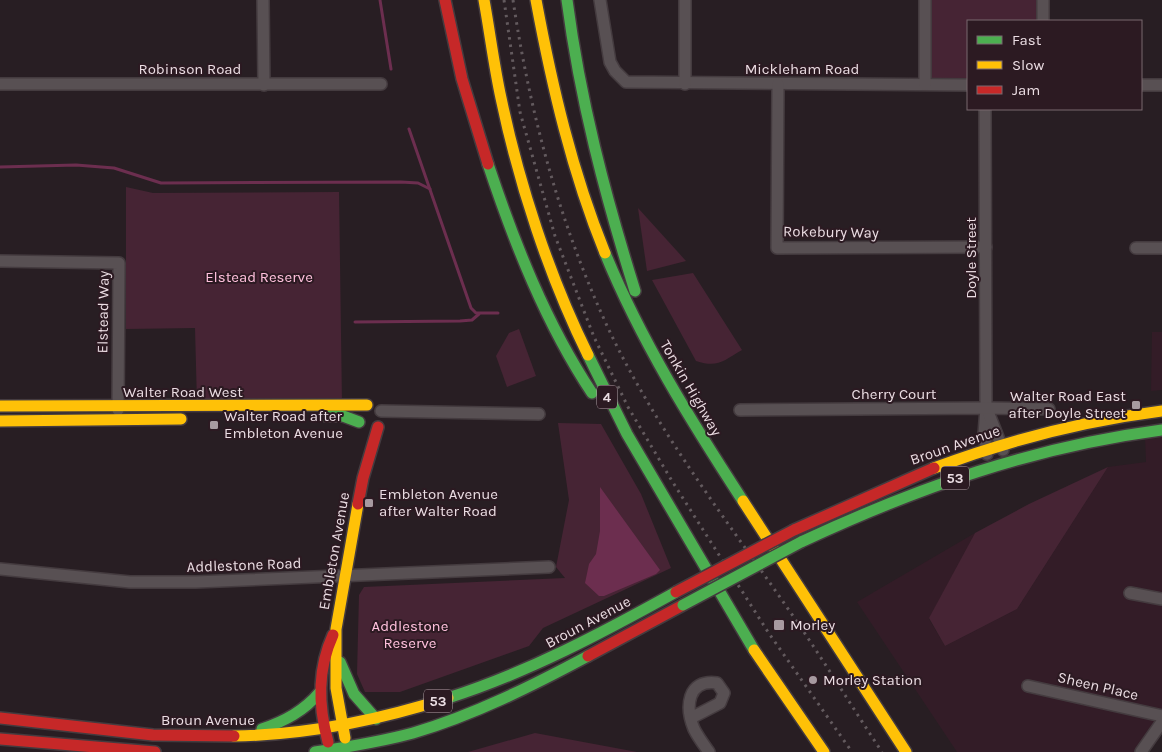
<svg xmlns="http://www.w3.org/2000/svg" width="1162" height="752" font-family="Karla,sans-serif">
<style>
.built{fill:#331c27}
.green{fill:#462434}
.water{fill:#6c2e4f}
.lines{fill:none;stroke-linecap:round;stroke-linejoin:round}
.stream{stroke:#6c2e4f;stroke-width:3}
.street-casing{stroke:#443b3f;stroke-width:14}
.fast-casing{stroke:#443b3f;stroke-width:14}
.slow-casing{stroke:#443b3f;stroke-width:14}
.jam-casing{stroke:#443b3f;stroke-width:14}
.street{stroke:#585053;stroke-width:11}
.fast{stroke:#4caf50;stroke-width:11}
.slow{stroke:#ffc107;stroke-width:11}
.jam{stroke:#c62828;stroke-width:11}
.rail{stroke:#635a5e;stroke-width:3;stroke-dasharray:2.5 5;stroke-linecap:butt}
.fast-bridge-casing{stroke:#443b3f;stroke-width:14;stroke-linecap:butt}
.jam-bridge-casing{stroke:#443b3f;stroke-width:14;stroke-linecap:butt}
.fast-bridge{stroke:#4caf50;stroke-width:11}
.jam-bridge{stroke:#c62828;stroke-width:11}
.poi-dot{fill:#a79aa0;stroke:#2c1a22;stroke-width:2}
.labels{text-anchor:middle;stroke-width:4;stroke-linejoin:round;paint-order:stroke}
.shield{fill:#2c1a22;stroke:#b2a2a9;stroke-width:1}
.shield-label{font-size:14px;font-weight:bold;fill:#ebdde3}
.street-label{font-size:15px;fill:#ebdde3;stroke:#2c1a22}
.park-label{font-size:15px;fill:#ffc0dc;stroke:#2c1a22}
.poi-label{font-size:15px;fill:#ebdde3;stroke:#2c1a22;text-anchor:start}
</style>
<rect width="100%" height="100%" fill="#281e23"/>
<!-- built -->
<g class="built">
<path d="M 1152,332 L 1162,332 L 1162,390 L 1151,391 Z"/>
<path d="M 1162,432 L 1162,721 L 1140,752 L 957,752 L 857,602 L 975,533 L 929,619 L 945,646 L 1017,609 L 1108,467 L 1146,462 L 1145,436 Z"/>
</g>
<!-- green -->
<g class="green">
<path d="M 925,0 L 1043,0 L 1043,21 L 968,21 L 968,85 L 925,84 Z"/>
<path d="M 126,187 L 153,193 L 339,192 L 342,403 L 197,403 L 195,328 L 126,329 Z"/>
<path d="M 638,208 L 686,261 L 647,271 Z"/>
<path d="M 693,273 L 742,350 C 723,361 718,368 696,361 L 652,280 Z"/>
<path d="M 519,329 L 536,376 L 507,387 L 496,356 L 509,333 Z"/>
<path d="M 558,423 L 601,424 L 641,494 L 671,568 L 543,628 L 529,646 L 400,692 L 365,692 L 357,674 L 359,595 L 364,587 L 565,578 L 556,567 L 569,500 Z"/>
<path d="M 1108,467 L 1017,609 L 945,646 L 929,618 L 975,533 L 1029,504 Z"/>
<path d="M 535,733 L 637,752 L 468,752 Z"/>
</g>
<!-- water -->
<path class="water" d="M 600,487 L 660,570 L 656,574 L 604,596 L 599,596 L 585,583 L 589,564 L 596,554 L 600,531 Z"/>
<g class="lines">
<!-- stream -->
<g class="stream">
<path d="M 380,0 L 391,69"/>
<path d="M 409,129 L 471,308 L 476,313 L 498,313"/>
<path d="M 0,167 L 76,165 L 114,168 L 161,183 L 401,182 L 418,183 L 430,189"/>
<path d="M 355,322 L 460,321 L 472,320 L 479,314"/>
</g>
<defs>
<g id="street">
<path d="M 263,0 L 264,85"/>
<path d="M 600,0 L 610,62 L 615,71 L 626,82 L 968,85"/>
<path d="M 685,0 L 685,84"/>
<path d="M 1043,0 L 1043,21"/>
<path d="M 0,84 L 381,84"/>
<path d="M 778,84 L 777,248 L 986,247"/>
<path d="M 925,84 L 925,0"/>
<path d="M 1141,85 L 1162,85"/>
<path d="M 985,109 L 986,408 L 984,434 L 987,454"/>
<path d="M 1136,248 L 1162,248"/>
<path d="M 0,261 L 119,263 L 118,410"/>
<path d="M 987,409 L 1003,450"/>
<path d="M 740,410 L 986,408 L 1049,409"/>
<path d="M 381,411 L 539,414"/>
<path d="M 0,569 L 130,582 L 196,582 L 549,567"/>
<path d="M 1130,593 L 1162,599"/>
<path d="M 1028,686 L 1162,716"/>
<path d="M 691,718 L 720,703 L 724,693 L 717,683 C 687,679 685,707 694,729 C 698,737 704,745 709,752"/>
<path d="M 1141,752 L 1162,722"/>
</g>
<g id="fast">
<path d="M 567,0 C 580,100 605,195 635,291"/>
<path d="M 488,164 C 514,242 546,324 592,393"/>
<path d="M 605,253 C 641,341 691,421 743,501"/>
<path d="M 588,355 L 627,434 L 754,650"/>
<path d="M 326,416 L 343,416 L 359,422"/>
<path d="M 801,542 C 919,487 1033,447 1162,430"/>
<path d="M 340,662 L 354,694 L 376,719"/>
<path d="M 448,698 C 529,672 602,633 676,592"/>
<path d="M 262,729 C 285,721 304,711 320,692"/>
<path d="M 315,752 C 348,747 380,742 413,733 C 474,715 532,686 588,656"/>
</g>
<g id="slow">
<path d="M 484,0 C 490,33 494,66 501,98 C 519,184 549,276 588,355"/>
<path d="M 536,0 C 552,86 572,172 605,253"/>
<path d="M 0,406 L 367,405"/>
<path d="M 0,421 L 181,419"/>
<path d="M 934,468 C 1009,440 1083,421 1162,411"/>
<path d="M 743,501 L 906,752"/>
<path d="M 754,650 L 824,752"/>
<path d="M 234,736 C 306,735 379,720 448,698"/>
<path d="M 345,738 L 336,688 L 336,629 L 358,504"/>
</g>
<g id="jam">
<path d="M 445,0 L 462,79 L 488,164"/>
<path d="M 358,504 L 363,478 L 378,427"/>
<path d="M 794,530 L 934,468"/>
<path d="M 588,656 L 683,605"/>
<path d="M 0,718 L 153,735 L 234,736"/>
<path d="M 0,739 L 155,752"/>
<path d="M 328,742 C 318,705 317,670 333,635"/>
</g>
</defs>
<!-- street casing -->
<use href="#street" class="street-casing"/>
<!-- fast casing -->
<use href="#fast" class="fast-casing"/>
<!-- slow casing -->
<use href="#slow" class="slow-casing"/>
<!-- jam casing -->
<use href="#jam" class="jam-casing"/>
<!-- street -->
<use href="#street" class="street"/>
<!-- fast -->
<use href="#fast" class="fast"/>
<!-- slow -->
<use href="#slow" class="slow"/>
<!-- jam -->
<use href="#jam" class="jam"/>
<!-- rail -->
<g class="rail">
<path d="M 504,0 L 520,112 L 555,236 L 594,337 L 628,407 L 672,481 L 768,632 L 852,752"/>
<path d="M 513,0 C 530,114 560,225 609,330 C 658,433 729,523 793,616 C 824,661 852,707 882,752"/>
</g>
<defs>
<path id="fast-bridge" d="M 683,605 L 801,542"/>
<path id="jam-bridge" d="M 676,592 L 794,530"/>
</defs>
<!-- fast-bridge casing -->
<use href="#fast-bridge" class="fast-bridge-casing"/>
<!-- jam-bridge casing -->
<use href="#jam-bridge" class="jam-bridge-casing"/>
<!-- fast-bridge -->
<use href="#fast-bridge" class="fast-bridge"/>
<!-- jam-bridge -->
<use href="#jam-bridge" class="jam-bridge"/>
</g>
<!-- markers -->
<g class="poi-dot">
<rect x="1131" y="400" width="10" height="10" rx="2.5"/>
<rect x="209" y="420" width="10" height="10" rx="2.5"/>
<rect x="364" y="498" width="10" height="10" rx="2.5"/>
<rect x="773" y="619" width="12" height="12" rx="2.5"/>
<circle cx="813" cy="680" r="5"/>
</g>
<g class="labels">
<!-- shield labels -->
<g class="shield">
<rect x="597" y="385.5" width="20" height="23" rx="4"/>
<rect x="941" y="466.5" width="28" height="23" rx="4"/>
<rect x="424" y="689.5" width="28" height="23" rx="4"/>
</g>
<g class="shield-label">
<text x="607" y="402">4</text>
<text x="955" y="483">53</text>
<text x="438" y="706">53</text>
</g>
<!-- street labels -->
<g class="street-label">
<text x="190" y="74">Robinson Road</text>
<text x="802" y="74">Mickleham Road</text>
<text transform="translate(831 232) rotate(1)" y="5">Rokebury Way</text>
<text transform="translate(971 258) rotate(-90)" y="5">Doyle Street</text>
<text transform="translate(103 312) rotate(-89)" y="5">Elstead Way</text>
<text transform="translate(691 388) rotate(60)" y="5">Tonkin Highway</text>
<text x="183" y="397">Walter Road West</text>
<text x="894" y="399">Cherry Court</text>
<text transform="translate(955 445) rotate(-19)" y="5">Broun Avenue</text>
<text transform="translate(334 551) rotate(-80)" y="5">Embleton Avenue</text>
<text transform="translate(244 565) rotate(-2)" y="5">Addlestone Road</text>
<text transform="translate(588 622) rotate(-28)" y="5">Broun Avenue</text>
<text transform="translate(1098 686) rotate(13)" y="5">Sheen Place</text>
<text x="208" y="725">Broun Avenue</text>
</g>
<!-- park labels -->
<g class="park-label">
<text x="259" y="282">Elstead Reserve</text>
<text x="410" y="631">Addlestone<tspan x="410" dy="17">Reserve</tspan></text>
</g>
<!-- poi labels -->
<g class="poi-label">
<text x="1126" y="401" text-anchor="end">Walter Road East<tspan x="1126" dy="17">after Doyle Street</tspan></text>
<text x="224" y="421">Walter Road after<tspan x="224" dy="17">Embleton Avenue</tspan></text>
<text x="379" y="499">Embleton Avenue<tspan x="379" dy="17">after Walter Road</tspan></text>
<text x="790" y="630">Morley</text>
<text x="823" y="685">Morley Station</text>
</g>
</g>
<!-- legend -->
<rect x="967" y="20" width="175" height="90" fill="#2c1a22" stroke="#78686f"/>
<rect x="977" y="36" width="25" height="8" fill="#4caf50" stroke="#78686f"/>
<text x="1012" y="45" font-size="15" fill="#ebdde3">Fast</text>
<rect x="977" y="61" width="25" height="8" fill="#ffc107" stroke="#78686f"/>
<text x="1012" y="70" font-size="15" fill="#ebdde3">Slow</text>
<rect x="977" y="86" width="25" height="8" fill="#c62828" stroke="#78686f"/>
<text x="1012" y="95" font-size="15" fill="#ebdde3">Jam</text>
</svg>
